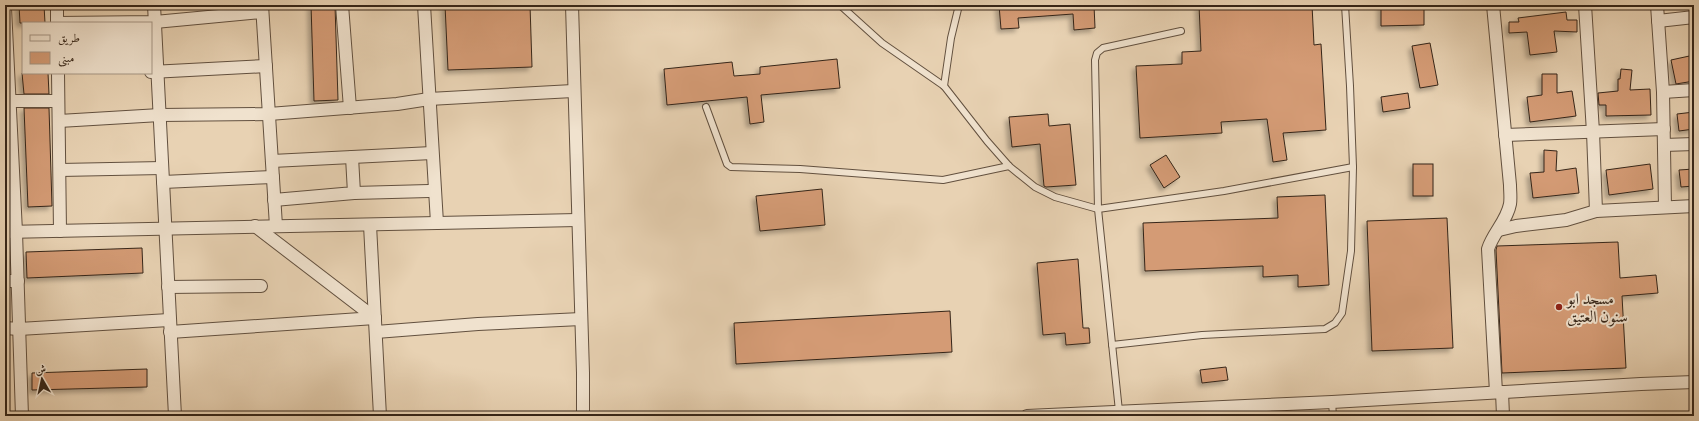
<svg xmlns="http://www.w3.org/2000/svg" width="1699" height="421" font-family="'IM FELL Great Primer',Amiri,serif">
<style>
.building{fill:#d49b75;stroke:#352518;filter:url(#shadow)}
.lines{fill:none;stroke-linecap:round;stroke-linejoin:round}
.lane-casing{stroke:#62503f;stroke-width:8}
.street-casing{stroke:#62503f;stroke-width:14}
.lane{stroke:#f0e2ce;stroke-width:6}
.street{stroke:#f0e2ce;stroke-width:12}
.poi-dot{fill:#8f2418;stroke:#f0e2ce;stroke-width:1.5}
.labels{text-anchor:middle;stroke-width:4;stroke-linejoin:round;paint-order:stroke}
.poi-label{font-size:16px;fill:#352518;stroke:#f0e2ce;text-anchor:start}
</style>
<defs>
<filter id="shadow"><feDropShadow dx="-3.5" dy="3.5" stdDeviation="2" flood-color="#0004"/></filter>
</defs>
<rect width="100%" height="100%" fill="#e8d2b3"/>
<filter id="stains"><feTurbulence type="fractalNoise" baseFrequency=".005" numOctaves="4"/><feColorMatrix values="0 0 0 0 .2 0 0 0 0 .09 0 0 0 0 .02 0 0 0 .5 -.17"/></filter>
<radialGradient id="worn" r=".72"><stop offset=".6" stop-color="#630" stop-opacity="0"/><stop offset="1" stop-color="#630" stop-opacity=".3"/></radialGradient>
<!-- building -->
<g class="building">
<path d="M 19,5 L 44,5 L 45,23 L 20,23 Z"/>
<path d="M 311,5 L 335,5 L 338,100 L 314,101 Z"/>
<path d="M 445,5 L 530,5 L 532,67 L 448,70 Z"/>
<path d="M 999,5 L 1094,5 L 1095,28 L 1074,30 L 1073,14 L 1018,18 L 1019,28 L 1001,29 Z"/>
<path d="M 1199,5 L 1312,5 L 1314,45 L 1321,44 L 1326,130 L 1283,133 L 1287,160 L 1273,162 L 1267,119 L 1221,122 L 1222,133 L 1140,138 L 1136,66 L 1182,64 L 1182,52 L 1201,51 Z"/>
<path d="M 1381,5 L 1424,5 L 1424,25 L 1381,26 Z"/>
<path d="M 1566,12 L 1567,20 L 1577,20 L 1577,32 L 1554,31 L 1557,52 L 1530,55 L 1527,32 L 1509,33 L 1509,22 L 1519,22 L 1518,18 Z"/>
<path d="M 1430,43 L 1438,85 L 1420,88 L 1412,46 Z"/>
<path d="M 1694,55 L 1694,81 L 1676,84 L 1671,60 Z"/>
<path d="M 837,59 L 840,88 L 761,95 L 764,122 L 750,124 L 747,97 L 667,105 L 664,69 L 732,62 L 734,76 L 760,74 L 760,67 Z"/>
<path d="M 1621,69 L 1632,70 L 1630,90 L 1650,89 L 1651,115 L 1606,116 L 1606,105 L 1599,105 L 1598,93 L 1618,91 L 1618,79 L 1620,79 Z"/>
<path d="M 22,73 L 48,73 L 49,94 L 24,94 Z"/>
<path d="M 1542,74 L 1557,74 L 1557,93 L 1572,91 L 1576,116 L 1530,122 L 1527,97 L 1542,95 Z"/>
<path d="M 1408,93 L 1410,108 L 1383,112 L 1381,97 Z"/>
<path d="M 24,108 L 49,108 L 52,206 L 28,207 Z"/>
<path d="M 1694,112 L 1694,129 L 1679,131 L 1677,114 Z"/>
<path d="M 1048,114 L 1049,126 L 1070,124 L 1076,185 L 1046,187 L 1044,186 L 1040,144 L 1012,147 L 1009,117 Z"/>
<path d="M 1544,150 L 1557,151 L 1556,171 L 1576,168 L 1579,193 L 1533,198 L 1530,173 L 1544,172 Z"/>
<path d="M 1166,155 L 1180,177 L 1164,188 L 1150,165 Z"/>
<rect x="1413" y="164" width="20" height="32"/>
<path d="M 1650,164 L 1653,189 L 1609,195 L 1606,170 Z"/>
<path d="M 1694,169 L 1694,186 L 1681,187 L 1679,170 Z"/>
<path d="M 822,189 L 825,225 L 760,231 L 756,196 Z"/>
<path d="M 1325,195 L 1329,285 L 1298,287 L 1298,275 L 1263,277 L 1263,266 L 1145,271 L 1143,223 L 1278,218 L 1277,197 Z"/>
<path d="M 1447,218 L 1453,348 L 1372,351 L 1367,221 Z"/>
<path d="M 1618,242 L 1620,278 L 1656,275 L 1658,293 L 1622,296 L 1626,368 L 1502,373 L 1496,250 L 1497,246 Z"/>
<path d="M 142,248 L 143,273 L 27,278 L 26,252 Z"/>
<path d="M 1078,259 L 1083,328 L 1089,328 L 1090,343 L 1066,345 L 1065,333 L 1043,335 L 1037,263 Z"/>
<path d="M 950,311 L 952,352 L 736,364 L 734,323 Z"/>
<path d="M 1226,367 L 1228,380 L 1202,383 L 1200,370 Z"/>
<path d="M 147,369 L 147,387 L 32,390 L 32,373 Z"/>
</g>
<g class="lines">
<defs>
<g id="lane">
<path d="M 840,5 L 882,43 L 944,86 L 987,141 L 1009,166 L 1035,187 L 1055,197 L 1098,209 L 1224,191 L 1353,167"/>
<path d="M 944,86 L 951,38 L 959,5"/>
<path d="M 706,107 L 727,164 L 731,167 L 800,169 L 943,180 L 1009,166"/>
<path d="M 1112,345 L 1202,335 L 1325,329 L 1335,323 L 1342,313 L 1351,251 L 1353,167 L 1350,86 L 1345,5"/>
<path d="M 1332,402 L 1333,416"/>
<path d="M 1119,411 L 1098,209 L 1095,60 L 1097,53 L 1103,48 L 1181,31"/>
</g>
<g id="street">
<path d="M 57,5 L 57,23"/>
<path d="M 154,5 L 175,416"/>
<path d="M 262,5 L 276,226"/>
<path d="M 342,5 L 350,108"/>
<path d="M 424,5 L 437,223"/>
<path d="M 572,5 L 583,373 L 583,416"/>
<path d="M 1493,5 L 1510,185 C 1510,191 1511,198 1510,204 C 1507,221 1493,233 1488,249 L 1496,392"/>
<path d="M 1585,5 L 1593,132 L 1596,211"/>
<path d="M 1657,5 L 1663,92 L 1665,207"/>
<path d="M 5,8 L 16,232 L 22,416"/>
<path d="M 1658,21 L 1694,17"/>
<path d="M 57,23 L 155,22 L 262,12"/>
<path d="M 151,72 L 266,66"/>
<path d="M 58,73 L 60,231"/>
<path d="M 1663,92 L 1694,90"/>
<path d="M 10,101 L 58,101"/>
<path d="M 59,121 L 160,115 L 269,114 L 397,104 L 429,99 L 573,91"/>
<path d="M 1505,135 L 1664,129"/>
<path d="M 1664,145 L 1694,144"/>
<path d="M 272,161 L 432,153"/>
<path d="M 60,170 L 162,168"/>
<path d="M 163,182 L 273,177"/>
<path d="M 354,193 L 429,191"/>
<path d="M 274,200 L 354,193 L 352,157"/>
<path d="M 370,225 L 380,416"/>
<path d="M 255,226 L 375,318"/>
<path d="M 1499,230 L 1516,226 L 1566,220 L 1596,211 L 1694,206"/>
<path d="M 5,232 L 577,220"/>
<path d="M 5,281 L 18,281"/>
<path d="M 168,287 L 261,286"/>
<path d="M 5,328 L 19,329 L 169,320"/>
<path d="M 170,332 L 375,318"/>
<path d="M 376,332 L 478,324 L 581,319"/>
<path d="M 1502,392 L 1503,416"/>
<path d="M 1027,416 L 1332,402 L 1641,384 L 1694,382"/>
</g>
</defs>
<!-- lane casing -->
<use href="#lane" class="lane-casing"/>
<!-- street casing -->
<use href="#street" class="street-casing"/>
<!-- lane -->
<use href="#lane" class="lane"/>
<!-- street -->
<use href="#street" class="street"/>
</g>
<!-- markers -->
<circle class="poi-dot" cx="1559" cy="307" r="4"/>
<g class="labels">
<!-- poi labels -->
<g class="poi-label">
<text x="1567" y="304">مسجد ابو<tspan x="1567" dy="18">سنون العتيق</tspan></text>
</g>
</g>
<!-- margin -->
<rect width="1699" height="421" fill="none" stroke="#e8d2b3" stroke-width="20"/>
<rect x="6" y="6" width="1687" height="409" fill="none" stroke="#352518" stroke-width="2"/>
<rect x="10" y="10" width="1679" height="401" fill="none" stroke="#352518"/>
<!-- legend -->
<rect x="22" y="22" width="130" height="52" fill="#f0e2ce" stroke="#a59685"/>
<rect x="30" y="35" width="20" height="6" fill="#f0e2ce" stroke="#a59685"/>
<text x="58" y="42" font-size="12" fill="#352518">طريق</text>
<rect x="30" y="52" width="20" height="12" fill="#d49b75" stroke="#a59685"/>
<text x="58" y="62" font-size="12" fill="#352518">مبنى</text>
<!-- north arrow -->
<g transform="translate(42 379) rotate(351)" stroke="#f0e2ce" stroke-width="3" paint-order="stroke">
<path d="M0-3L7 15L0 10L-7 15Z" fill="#352518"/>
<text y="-6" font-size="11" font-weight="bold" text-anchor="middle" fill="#352518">ش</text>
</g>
<rect width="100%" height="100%" filter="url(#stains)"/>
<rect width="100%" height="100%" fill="url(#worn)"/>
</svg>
